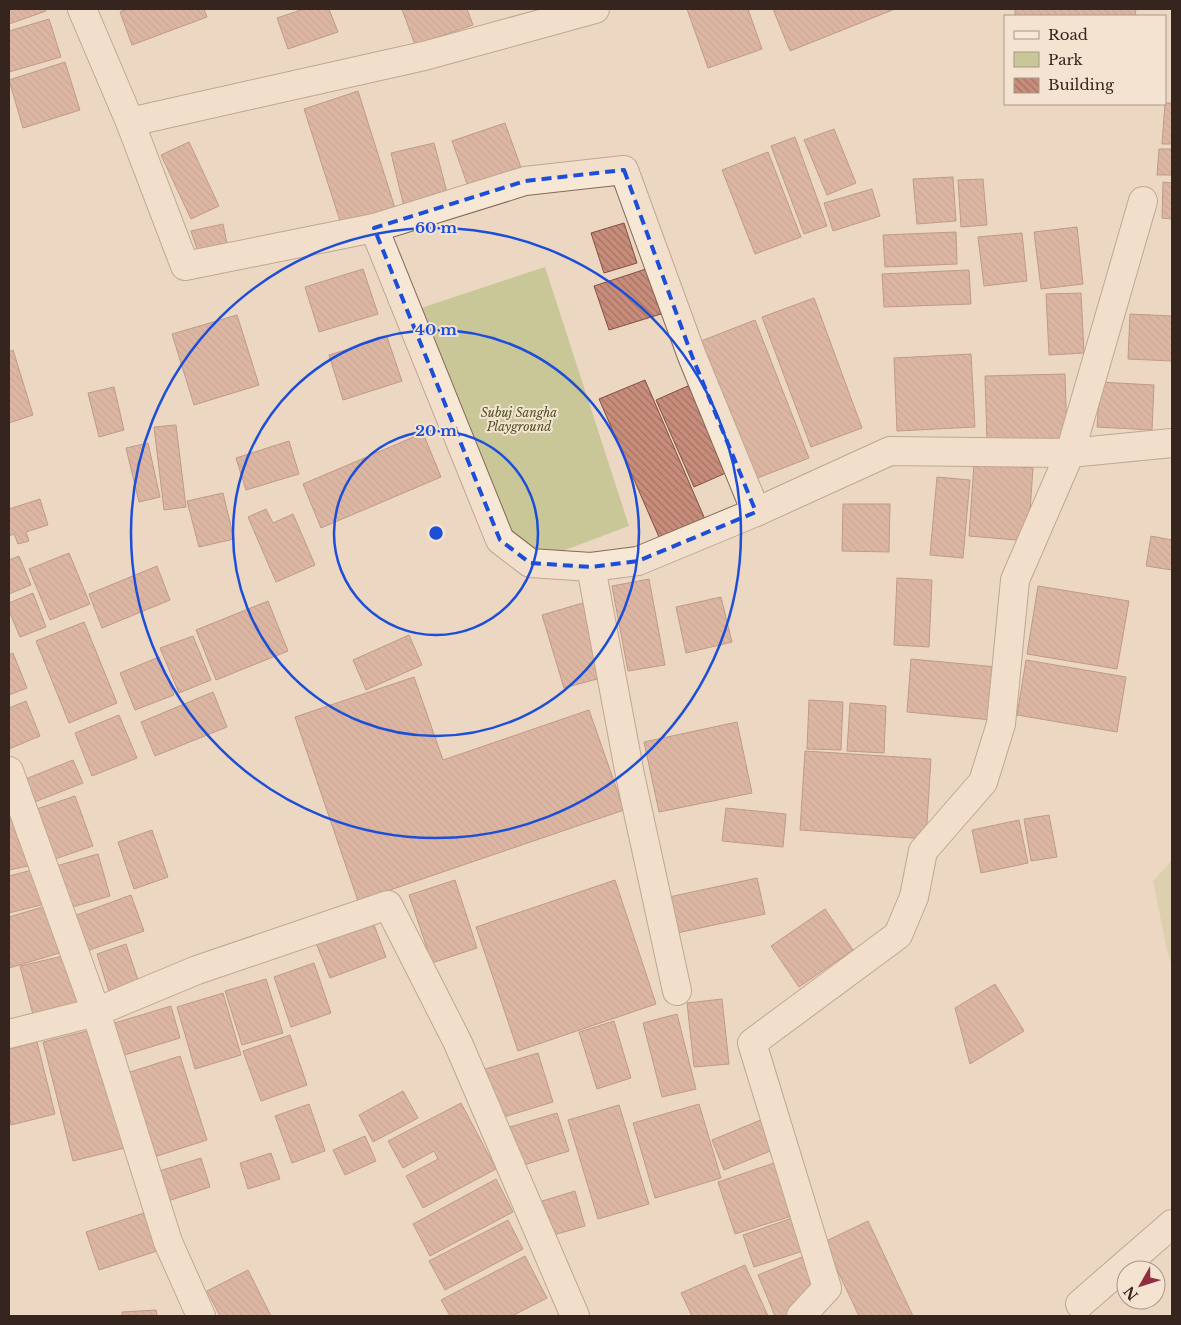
<svg xmlns="http://www.w3.org/2000/svg" width="1181" height="1325" font-family="'Libre Baskerville',serif">
<style>
.park{fill:#c9c697}
.building{fill:url(#building-back-hatch);stroke:#834f41}
.lines{fill:none;stroke-linecap:round;stroke-linejoin:round}
.minor-casing{stroke:#85695a;stroke-width:30}
.minor{stroke:#f7e7d5;stroke-width:28}
.marked{fill:none;stroke:#1d4ed8;stroke-width:4;stroke-dasharray:10 6;stroke-linejoin:round}
.ring{fill:none;stroke:#1d4ed8;stroke-width:2.5}
.labels{text-anchor:middle;stroke-width:4;stroke-linejoin:round;paint-order:stroke}
.park-label{font-size:12px;font-style:italic;fill:#4e5125;stroke:#f4e3d1}
.centre{fill:#1d4ed8;stroke:#f4e3d1;stroke-width:2.5}
.ring-label{font-size:15px;text-anchor:middle;font-weight:bold;fill:#1d4ed8;stroke:#f4e3d1;stroke-width:4;stroke-linejoin:round;paint-order:stroke}
</style>
<defs>
<pattern id="building-back-hatch" width="6" height="6" patternUnits="userSpaceOnUse" patternTransform="scale(1.25)"><rect width="6" height="6" fill="#c88c7a"/><path d="M-1 5l2 2M0 0l6 6M5-1l2 2" fill="none" stroke="#a37263"/></pattern>
</defs>
<rect width="100%" height="100%" fill="#ecd8c2"/>
<!-- park -->
<g class="park">
<path d="M 545,267 L 629,526 L 525,565 L 415,310 Z"/>
<path d="M 1172,860 L 1172,967 L 1167,951 L 1153,881 Z"/>
</g>
<!-- building -->
<g class="building">
<path d="M 9,9 L 45,9 L 46,11 L 9,24 Z"/>
<path d="M 127,9 L 204,9 L 207,17 L 132,45 L 120,12 Z"/>
<path d="M 304,9 L 329,9 L 338,32 L 288,49 L 277,18 Z"/>
<path d="M 402,9 L 467,9 L 473,25 L 415,45 Z"/>
<path d="M 687,9 L 748,9 L 762,49 L 708,68 Z"/>
<path d="M 773,9 L 895,9 L 790,51 Z"/>
<path d="M 1015,9 L 1136,9 L 1135,16 L 1015,16 Z"/>
<path d="M 49,19 L 61,57 L 9,72 L 9,31 Z"/>
<path d="M 65,62 L 80,110 L 23,128 L 9,80 Z"/>
<path d="M 358,91 L 395,208 L 341,224 L 304,109 Z"/>
<path d="M 1165,103 L 1172,103 L 1172,144 L 1162,144 Z"/>
<path d="M 505,123 L 524,176 L 471,195 L 452,141 Z"/>
<path d="M 834,129 L 856,183 L 827,195 L 804,140 Z"/>
<path d="M 795,137 L 827,226 L 804,234 L 771,146 Z"/>
<path d="M 189,142 L 219,206 L 191,219 L 161,155 Z"/>
<path d="M 434,143 L 449,200 L 405,211 L 391,153 Z"/>
<path d="M 1159,149 L 1172,149 L 1172,175 L 1157,175 Z"/>
<path d="M 768,152 L 801,237 L 755,254 L 722,170 Z"/>
<path d="M 953,177 L 956,221 L 917,224 L 913,179 Z"/>
<path d="M 983,179 L 987,225 L 961,227 L 958,180 Z"/>
<path d="M 1163,182 L 1172,183 L 1172,219 L 1162,218 Z"/>
<path d="M 872,189 L 880,216 L 833,231 L 824,203 Z"/>
<path d="M 624,223 L 637,263 L 604,273 L 591,233 Z"/>
<path d="M 223,224 L 228,248 L 200,258 L 191,231 Z"/>
<path d="M 1077,227 L 1083,284 L 1041,289 L 1034,232 Z"/>
<path d="M 956,232 L 957,264 L 885,267 L 883,235 Z"/>
<path d="M 1022,233 L 1027,281 L 984,286 L 978,237 Z"/>
<path d="M 363,269 L 378,314 L 319,332 L 305,287 Z"/>
<path d="M 646,269 L 661,314 L 609,330 L 594,286 Z"/>
<path d="M 969,270 L 971,304 L 884,307 L 882,274 Z"/>
<path d="M 1081,293 L 1084,353 L 1049,355 L 1046,294 Z"/>
<path d="M 814,298 L 862,428 L 811,447 L 762,317 Z"/>
<path d="M 1130,314 L 1172,316 L 1172,361 L 1128,359 Z"/>
<path d="M 237,315 L 259,385 L 194,405 L 172,334 Z"/>
<path d="M 755,320 L 809,458 L 755,479 L 701,341 Z"/>
<path d="M 387,337 L 402,381 L 343,400 L 329,355 Z"/>
<path d="M 13,350 L 33,415 L 9,423 L 9,352 Z"/>
<path d="M 971,354 L 975,427 L 897,431 L 894,358 Z"/>
<path d="M 1065,374 L 1067,440 L 987,442 L 985,376 Z"/>
<path d="M 645,380 L 707,524 L 662,544 L 599,399 Z"/>
<path d="M 1100,382 L 1154,385 L 1152,430 L 1097,427 Z"/>
<path d="M 690,385 L 728,472 L 694,487 L 656,400 Z"/>
<path d="M 114,387 L 124,430 L 99,437 L 88,393 Z"/>
<path d="M 176,425 L 186,507 L 164,510 L 154,427 Z"/>
<path d="M 423,433 L 441,477 L 321,528 L 303,484 Z"/>
<path d="M 289,441 L 299,474 L 246,490 L 236,458 Z"/>
<path d="M 148,443 L 160,497 L 139,502 L 126,448 Z"/>
<path d="M 974,463 L 1033,468 L 1028,541 L 969,536 Z"/>
<path d="M 937,477 L 970,480 L 963,558 L 930,555 Z"/>
<path d="M 223,493 L 234,539 L 199,547 L 187,501 Z"/>
<path d="M 40,499 L 48,525 L 26,532 L 29,541 L 18,544 L 14,534 L 9,536 L 9,509 Z"/>
<path d="M 843,504 L 890,504 L 889,552 L 842,551 Z"/>
<path d="M 266,509 L 273,523 L 293,514 L 315,565 L 276,582 L 248,517 Z"/>
<path d="M 1151,536 L 1172,540 L 1172,570 L 1146,566 Z"/>
<path d="M 69,553 L 90,604 L 50,620 L 29,569 Z"/>
<path d="M 19,556 L 31,585 L 9,594 L 9,560 Z"/>
<path d="M 157,566 L 170,600 L 102,628 L 89,594 Z"/>
<path d="M 897,578 L 932,580 L 929,647 L 894,645 Z"/>
<path d="M 649,579 L 665,665 L 628,671 L 612,586 Z"/>
<path d="M 1038,586 L 1129,601 L 1117,669 L 1027,654 Z"/>
<path d="M 33,593 L 46,627 L 20,637 L 9,611 L 9,603 Z"/>
<path d="M 721,597 L 732,642 L 686,653 L 676,607 Z"/>
<path d="M 268,601 L 288,651 L 216,680 L 196,630 Z"/>
<path d="M 586,602 L 608,676 L 564,688 L 542,615 Z"/>
<path d="M 84,622 L 117,703 L 69,723 L 36,641 Z"/>
<path d="M 409,635 L 422,665 L 366,690 L 353,660 Z"/>
<path d="M 193,636 L 211,680 L 179,693 L 160,648 Z"/>
<path d="M 13,653 L 27,688 L 9,695 L 9,655 Z"/>
<path d="M 159,657 L 174,695 L 135,710 L 120,673 Z"/>
<path d="M 911,659 L 997,667 L 992,720 L 907,712 Z"/>
<path d="M 1026,660 L 1126,677 L 1117,732 L 1017,715 Z"/>
<path d="M 414,677 L 443,760 L 589,710 L 624,810 L 358,901 L 295,717 Z"/>
<path d="M 213,692 L 227,727 L 155,756 L 141,722 Z"/>
<path d="M 809,700 L 843,702 L 841,750 L 807,749 Z"/>
<path d="M 26,701 L 40,736 L 9,749 L 9,708 Z"/>
<path d="M 850,703 L 886,706 L 884,753 L 847,751 Z"/>
<path d="M 119,715 L 137,758 L 92,776 L 75,733 Z"/>
<path d="M 737,722 L 752,793 L 659,812 L 644,742 Z"/>
<path d="M 805,751 L 931,759 L 926,839 L 800,830 Z"/>
<path d="M 73,760 L 83,783 L 27,805 L 18,782 Z"/>
<path d="M 75,796 L 93,846 L 46,862 L 28,812 Z"/>
<path d="M 726,808 L 786,814 L 783,847 L 722,841 Z"/>
<path d="M 1049,815 L 1057,857 L 1031,861 L 1024,819 Z"/>
<path d="M 17,817 L 28,866 L 9,870 L 9,819 Z"/>
<path d="M 1019,820 L 1028,863 L 981,873 L 972,830 Z"/>
<path d="M 152,830 L 168,877 L 134,889 L 118,842 Z"/>
<path d="M 98,854 L 110,896 L 62,910 L 49,868 Z"/>
<path d="M 36,869 L 45,904 L 9,913 L 9,876 Z"/>
<path d="M 757,878 L 765,914 L 677,933 L 669,897 Z"/>
<path d="M 455,880 L 477,948 L 432,963 L 409,895 Z"/>
<path d="M 615,880 L 656,1004 L 518,1051 L 476,927 Z"/>
<path d="M 131,895 L 144,931 L 81,953 L 68,918 Z"/>
<path d="M 49,905 L 63,952 L 9,968 L 9,917 Z"/>
<path d="M 825,909 L 853,950 L 799,987 L 771,946 Z"/>
<path d="M 373,922 L 386,957 L 330,978 L 316,943 Z"/>
<path d="M 126,944 L 141,989 L 111,998 L 97,954 Z"/>
<path d="M 67,955 L 81,1010 L 35,1022 L 20,966 Z"/>
<path d="M 314,963 L 331,1013 L 291,1027 L 274,977 Z"/>
<path d="M 266,979 L 283,1033 L 242,1045 L 225,991 Z"/>
<path d="M 995,984 L 1024,1031 L 970,1064 L 955,1008 Z"/>
<path d="M 223,993 L 241,1055 L 195,1069 L 177,1007 Z"/>
<path d="M 722,999 L 729,1064 L 694,1067 L 687,1003 Z"/>
<path d="M 171,1006 L 180,1038 L 118,1057 L 108,1025 Z"/>
<path d="M 677,1014 L 696,1089 L 662,1097 L 643,1023 Z"/>
<path d="M 614,1021 L 631,1078 L 597,1089 L 579,1032 Z"/>
<path d="M 99,1028 L 129,1147 L 73,1161 L 43,1042 Z"/>
<path d="M 290,1035 L 307,1085 L 261,1101 L 243,1051 Z"/>
<path d="M 37,1042 L 55,1114 L 11,1125 L 9,1115 L 9,1049 Z"/>
<path d="M 538,1053 L 553,1102 L 497,1119 L 482,1070 Z"/>
<path d="M 180,1056 L 207,1140 L 151,1158 L 124,1074 Z"/>
<path d="M 403,1091 L 418,1118 L 373,1142 L 359,1115 Z"/>
<path d="M 461,1103 L 496,1169 L 423,1208 L 406,1176 L 438,1159 L 434,1151 L 403,1168 L 388,1141 Z"/>
<path d="M 309,1104 L 325,1151 L 292,1163 L 275,1116 Z"/>
<path d="M 699,1104 L 721,1178 L 655,1198 L 633,1123 Z"/>
<path d="M 619,1105 L 649,1204 L 598,1219 L 568,1120 Z"/>
<path d="M 557,1113 L 569,1151 L 514,1168 L 503,1129 Z"/>
<path d="M 768,1117 L 780,1147 L 724,1170 L 712,1140 Z"/>
<path d="M 365,1136 L 376,1161 L 345,1175 L 333,1150 Z"/>
<path d="M 271,1153 L 280,1179 L 248,1189 L 240,1163 Z"/>
<path d="M 201,1158 L 210,1187 L 165,1202 L 156,1172 Z"/>
<path d="M 780,1161 L 798,1214 L 735,1234 L 718,1182 Z"/>
<path d="M 496,1179 L 513,1212 L 430,1256 L 413,1224 Z"/>
<path d="M 575,1191 L 585,1226 L 550,1236 L 539,1202 Z"/>
<path d="M 144,1213 L 157,1251 L 99,1270 L 86,1232 Z"/>
<path d="M 795,1217 L 806,1250 L 754,1267 L 743,1235 Z"/>
<path d="M 508,1220 L 523,1249 L 445,1290 L 429,1261 Z"/>
<path d="M 868,1221 L 913,1316 L 859,1316 L 824,1242 Z"/>
<path d="M 525,1256 L 547,1298 L 512,1316 L 450,1316 L 441,1300 Z"/>
<path d="M 802,1257 L 812,1282 L 800,1308 L 792,1316 L 775,1316 L 758,1275 Z"/>
<path d="M 745,1265 L 768,1316 L 692,1316 L 681,1293 Z"/>
<path d="M 248,1270 L 271,1316 L 220,1316 L 207,1291 Z"/>
<path d="M 156,1310 L 157,1316 L 122,1316 L 122,1312 Z"/>
</g>
<g class="lines">
<defs>
<g id="minor">
<path d="M 82,9 L 130,122 L 185,266 L 374,228 L 525,181 L 624,170 L 692,356 L 756,512"/>
<path d="M 130,122 L 424,56 L 595,9"/>
<path d="M 374,228 L 500,540 L 530,563 L 591,567 L 638,561 L 756,512 L 890,451 L 1070,453 L 1172,443"/>
<path d="M 591,567 L 630,775 L 677,991"/>
<path d="M 9,771 L 96,1012 L 168,1242 L 201,1316"/>
<path d="M 9,1034 L 96,1012 L 197,970 L 388,905 L 458,1043 L 575,1316"/>
<path d="M 1080,1304 L 1172,1224"/>
<path d="M 801,1316 L 827,1288 L 752,1043 L 898,935 L 914,897 L 923,851 L 983,782 L 1001,724 L 1015,580 L 1070,453 L 1143,201"/>
</g>
</defs>
<!-- minor casing -->
<use href="#minor" class="minor-casing"/>
<!-- minor -->
<use href="#minor" class="minor"/>
</g>
<!-- marked area -->
<path d="M0 0H1181V1325H0ZM 624,170 L 692,356 L 756,512 L 638,561 L 591,567 L 530,563 L 500,540 L 374,228 L 525,181 Z" fill="#ecd8c2" fill-opacity=".55" fill-rule="evenodd"/>
<path class="marked" d="M 624,170 L 692,356 L 756,512 L 638,561 L 591,567 L 530,563 L 500,540 L 374,228 L 525,181 Z"/>
<!-- distance rings -->
<g class="ring">
<circle cx="436" cy="533" r="102"/>
<circle cx="436" cy="533" r="203"/>
<circle cx="436" cy="533" r="305"/>
</g>
<g class="labels">
<!-- park labels -->
<g class="park-label">
<text x="519" y="417">Subuj Sangha<tspan x="519" dy="14">Playground</tspan></text>
</g>
</g>
<circle cx="436" cy="533" r="8" class="centre"/>
<g class="ring-label">
<text x="436" y="233">60 m</text>
<text x="436" y="335">40 m</text>
<text x="436" y="436">20 m</text>
</g>
<!-- border -->
<rect width="1181" height="1325" fill="none" stroke="#35251e" stroke-width="20"/>
<!-- legend -->
<rect x="1004" y="15" width="162" height="90" fill="#f4e3d1" stroke="#a89789"/>
<rect x="1014" y="31" width="25" height="8" fill="#f7e7d5" stroke="#a89789"/>
<text x="1048" y="40" font-size="15" fill="#35251e">Road</text>
<rect x="1014" y="52" width="25" height="15" fill="#c9c697" stroke="#a89789"/>
<text x="1048" y="65" font-size="15" fill="#35251e">Park</text>
<rect x="1014" y="78" width="25" height="15" fill="url(#building-back-hatch)" stroke="#a89789"/>
<text x="1048" y="90" font-size="15" fill="#35251e">Building</text>
<!-- north arrow -->
<g transform="translate(1141 1285) rotate(231)"><circle r="24" fill="#f4e3d1" stroke="#a89789"/>
<path d="M0-4L9 19L0 12L-9 19Z" fill="#912d40"/>
<text y="-8" font-size="14" font-weight="bold" text-anchor="middle" fill="#35251e">N</text>
</g>
</svg>
